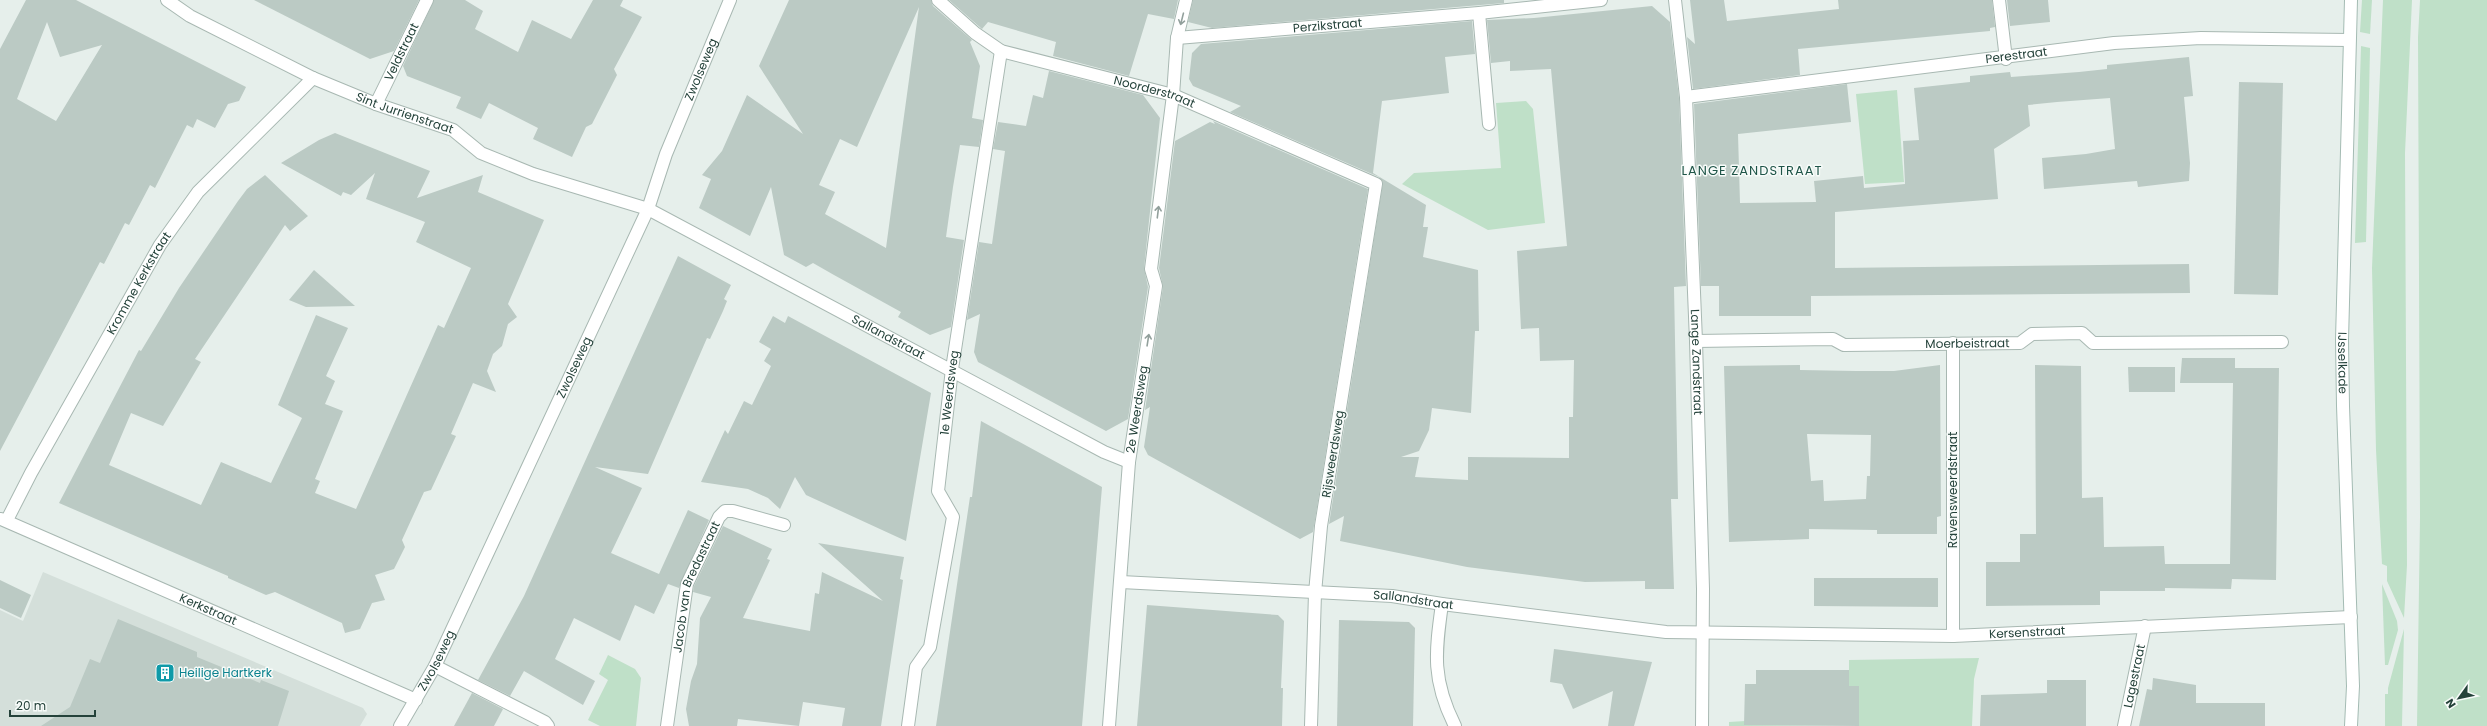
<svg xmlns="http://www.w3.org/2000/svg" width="2487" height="726" font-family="Poppins,sans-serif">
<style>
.built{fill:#d4dfda}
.green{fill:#bfe0c8}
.building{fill:#bbcac4;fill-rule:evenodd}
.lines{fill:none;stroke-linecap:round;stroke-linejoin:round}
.lane-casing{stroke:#a8b8b2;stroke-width:14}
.street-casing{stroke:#a8b8b2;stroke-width:14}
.secondary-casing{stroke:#a4bbb3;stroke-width:14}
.lane{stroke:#fff;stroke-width:12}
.street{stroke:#fff;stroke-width:12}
.secondary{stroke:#fff;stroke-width:12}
.oneway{stroke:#92a09c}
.labels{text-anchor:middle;stroke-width:3;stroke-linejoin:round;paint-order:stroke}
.street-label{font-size:12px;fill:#24423a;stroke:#f7fbf9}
.culture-label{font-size:12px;fill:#0d838f;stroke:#f7fbf9;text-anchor:start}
.neighbourhood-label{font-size:13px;letter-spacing:1px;fill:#1f5548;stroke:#f7fbf9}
</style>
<rect width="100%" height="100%" fill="#e6efeb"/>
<!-- built -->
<path class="built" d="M 43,572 L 363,708 L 367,714 L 360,726 L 0,726 L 0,610 L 23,621 Z"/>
<!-- green -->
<g class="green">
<path d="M 2362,0 L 2372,0 L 2370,34 L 2360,32 Z"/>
<path d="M 2383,0 L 2412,0 L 2405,153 L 2407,565 L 2404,618 L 2387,581 L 2387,566 L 2382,564 L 2376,450 L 2372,268 Z"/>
<path d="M 2420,0 L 2487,0 L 2487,726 L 2417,726 L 2420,517 L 2418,37 Z"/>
<path d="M 2361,46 L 2370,48 L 2366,242 L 2355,243 Z"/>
<path d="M 1897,90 L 1904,182 L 1865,184 L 1856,94 Z"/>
<path d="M 1526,101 L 1533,109 L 1545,223 L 1488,230 L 1402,184 L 1414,173 L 1501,168 L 1496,103 Z"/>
<path d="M 2382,584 L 2397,621 L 2398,630 L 2388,665 L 2385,665 Z"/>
<path d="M 2404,629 L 2402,726 L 2385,726 L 2385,694 L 2388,694 L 2388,688 Z"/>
<path d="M 608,655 L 635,669 L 641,678 L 636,726 L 600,726 L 588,720 L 608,680 L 599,674 Z"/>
<path d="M 1979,658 L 1974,679 L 1972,726 L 1729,726 L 1729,722 L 1745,721 L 1745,725 L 1859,726 L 1859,686 L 1849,686 L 1849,660 Z"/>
</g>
<!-- building -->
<g class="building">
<path d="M 26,0 L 76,0 L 246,87 L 239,101 L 228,104 L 215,128 L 197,119 L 193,128 L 187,125 L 155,188 L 150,185 L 129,225 L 125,223 L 104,264 L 100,262 L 0,451 L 0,49 ZM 47,22 L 60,57 L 102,45 L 56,121 L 17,99 Z"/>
<path d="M 254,0 L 419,0 L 394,51 L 370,59 Z"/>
<path d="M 434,0 L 465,0 L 483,11 L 475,29 L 518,52 L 532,20 L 571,39 L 593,0 L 623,0 L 620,6 L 642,17 L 614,69 L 617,75 L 592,124 L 586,127 L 572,157 L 533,139 L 538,128 L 489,103 L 481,119 L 456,108 L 461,97 L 407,76 L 403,66 Z"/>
<path d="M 789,0 L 931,0 L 933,6 L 972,40 L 970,42 L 980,66 L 972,118 L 983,120 L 979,147 L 960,145 L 953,187 L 946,237 L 964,240 L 951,327 L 930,335 L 898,317 L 901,312 L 834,275 L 813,263 L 806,267 L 784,255 L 771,187 L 750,236 L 699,208 L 711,179 L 702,175 L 722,151 L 747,95 L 803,134 L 759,66 ZM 919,7 L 893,196 L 886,248 L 825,214 L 835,192 L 819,185 L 840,139 L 857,147 Z"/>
<path d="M 949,0 L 1178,0 L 1174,19 L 1148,14 L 1129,76 L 1053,56 L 1056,42 L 988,22 L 982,29 Z"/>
<path d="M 1193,0 L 1504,0 L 1504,3 L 1212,28 L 1188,22 Z"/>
<path d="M 1690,0 L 1724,0 L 1727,21 L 1839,9 L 1838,0 L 1992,0 L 1995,27 L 1990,28 L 1990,31 L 1798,49 L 1800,75 L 1693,89 L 1687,37 L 1695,44 Z"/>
<path d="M 2007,0 L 2048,0 L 2050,22 L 2010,26 Z"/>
<path d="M 1652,6 L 1670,22 L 1679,98 L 1686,286 L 1674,287 L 1678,499 L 1671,499 L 1674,589 L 1645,589 L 1645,581 L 1585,582 L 1467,567 L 1340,541 L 1344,516 L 1329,524 L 1383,182 L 1379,177 L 1230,112 L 1241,106 L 1193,86 L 1189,79 L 1192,53 L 1201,44 L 1472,21 L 1475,54 L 1445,57 L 1449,93 L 1382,101 L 1373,173 L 1426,205 L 1423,227 L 1428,227 L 1423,257 L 1478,270 L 1479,331 L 1475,331 L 1471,413 L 1432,408 L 1429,430 L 1419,451 L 1401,457 L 1419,457 L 1415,477 L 1468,480 L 1468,457 L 1569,458 L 1569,417 L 1573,417 L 1574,360 L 1540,361 L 1539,328 L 1521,329 L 1517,251 L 1567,246 L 1551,69 L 1510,71 L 1510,61 L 1491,63 L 1487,20 L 1534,18 Z"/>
<path d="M 2189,57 L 2193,96 L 2184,97 L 2190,163 L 2189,181 L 2138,187 L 2137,181 L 2044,189 L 2042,158 L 2086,154 L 2115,149 L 2110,98 L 2057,102 L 2028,105 L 2030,126 L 1994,149 L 1998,199 L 1835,212 L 1835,268 L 2189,264 L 2190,293 L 1811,296 L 1811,316 L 1719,316 L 1719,286 L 1701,286 L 1694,104 L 1847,84 L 1851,122 L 1738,134 L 1740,203 L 1816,202 L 1814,181 L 1863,176 L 1864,188 L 1905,184 L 1903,141 L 1919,140 L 1914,88 L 1970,82 L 1970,76 L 2010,72 L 2011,77 L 2079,72 L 2107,69 L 2107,65 Z"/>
<path d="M 1049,71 L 1143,95 L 1160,118 L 1144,268 L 1148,287 L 1128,419 L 1106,431 L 978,362 L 974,352 L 980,314 L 967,320 L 979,242 L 992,244 L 1005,151 L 993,149 L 998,122 L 1026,126 L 1033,95 L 1043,98 Z"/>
<path d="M 2239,82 L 2283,83 L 2278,295 L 2234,294 Z"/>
<path d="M 1213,121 L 1368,189 L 1313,532 L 1300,539 L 1148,455 L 1144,447 L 1150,407 L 1145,410 L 1163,287 L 1159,268 L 1175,141 L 1210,122 L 1215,124 Z"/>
<path d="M 335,133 L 430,171 L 417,198 L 483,175 L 478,192 L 544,220 L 508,304 L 517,317 L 508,324 L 502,346 L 493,354 L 487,371 L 496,392 L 473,383 L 451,434 L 456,436 L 431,490 L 424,492 L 402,540 L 405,547 L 394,569 L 375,575 L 385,600 L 372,603 L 360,629 L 345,633 L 342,623 L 275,592 L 266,595 L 228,578 L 228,576 L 59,503 L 139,350 L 141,351 L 179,288 L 238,201 L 247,189 L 265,175 L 308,216 L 290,231 L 285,225 L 195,359 L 201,362 L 163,426 L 131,413 L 109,465 L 201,505 L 221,462 L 271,483 L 302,418 L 278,405 L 316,315 L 348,328 L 326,376 L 335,381 L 325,404 L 343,411 L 315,479 L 320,481 L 315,493 L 356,509 L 438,325 L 444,328 L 471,268 L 416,242 L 425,222 L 366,199 L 375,173 L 351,195 L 343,192 L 341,196 L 281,163 L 319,140 Z"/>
<path d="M 678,256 L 731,285 L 724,299 L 727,301 L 723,311 L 710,339 L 707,338 L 648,474 L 595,467 L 642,488 L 611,553 L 659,574 L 688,510 L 709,520 L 679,588 L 668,584 L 654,614 L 635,605 L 620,641 L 574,618 L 555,659 L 595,681 L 583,705 L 524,671 L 510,696 L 478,680 L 524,596 Z"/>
<path d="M 314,270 L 355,306 L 306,307 L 289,300 Z"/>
<path d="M 773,316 L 785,323 L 788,316 L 931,393 L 906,541 L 806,495 L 795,477 L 780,509 L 768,498 L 748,489 L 701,482 L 725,430 L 728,434 L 744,401 L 752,405 L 771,366 L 764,361 L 771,349 L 759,342 Z"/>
<path d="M 2182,358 L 2235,358 L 2235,368 L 2279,368 L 2276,580 L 2232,579 L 2231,589 L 2165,588 L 2165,591 L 2100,591 L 2100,605 L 1986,606 L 1986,562 L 2020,562 L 2020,534 L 2036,534 L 2035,365 L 2081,366 L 2082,498 L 2103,497 L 2104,547 L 2164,546 L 2165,564 L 2230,564 L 2233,383 L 2180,383 Z"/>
<path d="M 1800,365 L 1800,370 L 1856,371 L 1894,371 L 1940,365 L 1941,516 L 1937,517 L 1937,534 L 1877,534 L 1877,530 L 1809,529 L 1809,539 L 1729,542 L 1724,366 ZM 1807,434 L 1871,435 L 1870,476 L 1867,476 L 1866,499 L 1824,501 L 1823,480 L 1811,481 Z"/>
<path d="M 2128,367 L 2175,367 L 2175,392 L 2129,392 Z"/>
<path d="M 981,421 L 1102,487 L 1082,726 L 936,726 L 970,497 L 972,497 Z"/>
<path d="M 723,526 L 772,549 L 767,559 L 770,560 L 743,618 L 810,631 L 815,593 L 819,594 L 822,572 L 883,601 L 818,543 L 904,557 L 900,579 L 903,580 L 881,726 L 842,726 L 845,708 L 803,702 L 799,726 L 738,719 L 737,726 L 689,726 L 686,709 L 691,681 L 697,664 L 700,618 L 711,597 L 693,592 L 694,586 Z"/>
<path d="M 1814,578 L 1938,578 L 1938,607 L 1814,606 Z"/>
<path d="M 0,580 L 31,595 L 21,618 L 0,608 Z"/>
<path d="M 1147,605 L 1278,615 L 1284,621 L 1281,688 L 1283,688 L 1282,726 L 1137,726 Z"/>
<path d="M 118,619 L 197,652 L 197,657 L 260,683 L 261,680 L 289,691 L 278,726 L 41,726 L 70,707 L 90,659 L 100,663 Z"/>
<path d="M 1339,620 L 1409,622 L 1415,628 L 1413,726 L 1337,726 Z"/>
<path d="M 1554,649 L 1652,662 L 1634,726 L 1608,726 L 1613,691 L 1573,709 L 1562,684 L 1550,682 Z"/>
<path d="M 1756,670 L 1849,670 L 1849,686 L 1859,686 L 1859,726 L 1744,725 L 1745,684 L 1756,684 Z"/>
<path d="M 2153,678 L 2196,685 L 2196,703 L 2265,703 L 2265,726 L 2139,726 L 2147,689 L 2152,690 Z"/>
<path d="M 2047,680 L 2086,680 L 2086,726 L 1980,726 L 1981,695 L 2047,693 Z"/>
<path d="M 472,693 L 503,709 L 494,726 L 454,726 Z"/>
</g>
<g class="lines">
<defs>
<path id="lane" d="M 1479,13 L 1489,124"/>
<g id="street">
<path id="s1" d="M 167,0 L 190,16 L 313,78 L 376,104 L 453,130 L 481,153 L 533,174 L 648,209 L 1104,452 L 1129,462"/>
<path id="s2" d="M 938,0 L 975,33 L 1001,51 L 1173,95 L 1376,184 L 1321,526 L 1315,593 L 1311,726"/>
<path id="s3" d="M 1675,0 L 1686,97 L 1696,341 L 1703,589 L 1702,726"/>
<path d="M 1999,0 L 2006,59"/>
<path id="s4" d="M 1177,38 L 1479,13 L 1601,0"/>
<path id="s5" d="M 1686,97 L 2114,43 L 2201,38 L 2349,40"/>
<path id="s6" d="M 376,104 L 427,0"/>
<path id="s7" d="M 1696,341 L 1833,339 L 1844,345 L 2020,343 L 2032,334 L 2082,333 L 2093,343 L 2282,342"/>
<path d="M 1953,343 L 1953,636"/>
<path id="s8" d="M 1,519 L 416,700"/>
<path id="s9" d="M 7,520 L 31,473 L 160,245 L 198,192 L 313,78"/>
<path id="s10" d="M 1121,582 L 1392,596 L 1442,604 L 1666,632 L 1953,636 L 2351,617"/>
<path d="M 1442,604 C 1435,654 1432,680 1455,726"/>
<path d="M 435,666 L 545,722 L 548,726"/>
<path id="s11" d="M 400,726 L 435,666 L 648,209 L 666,154 L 730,0"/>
<path id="s12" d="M 667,726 L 687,584 L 719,517 L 725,511 L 733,511 L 784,525"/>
<path id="s13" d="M 908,726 L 916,667 L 930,647 L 953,517 L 938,491 L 952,369 L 1001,51"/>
<path id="s14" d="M 1109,726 L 1129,462 L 1156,286 L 1151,269 L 1173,95 L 1177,38 L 1186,0"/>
<path id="s15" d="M 2124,726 L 2145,626"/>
</g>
<g id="secondary">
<path id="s16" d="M 2351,0 L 2342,340 L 2343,406 L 2353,686 L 2351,726"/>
</g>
</defs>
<!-- lane casing -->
<use href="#lane" class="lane-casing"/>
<!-- street casing -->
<use href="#street" class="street-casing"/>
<!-- secondary casing -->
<use href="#secondary" class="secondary-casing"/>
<!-- lane -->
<use href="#lane" class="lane"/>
<!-- street -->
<use href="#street" class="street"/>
<!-- secondary -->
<use href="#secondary" class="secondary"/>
</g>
<!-- one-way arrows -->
<defs><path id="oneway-shaft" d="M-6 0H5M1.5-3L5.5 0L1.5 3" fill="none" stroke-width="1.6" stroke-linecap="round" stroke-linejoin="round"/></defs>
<g class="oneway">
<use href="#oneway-shaft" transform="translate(1182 19) rotate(104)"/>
<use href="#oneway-shaft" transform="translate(1158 212) rotate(-83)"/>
<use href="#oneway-shaft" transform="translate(1148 340) rotate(-81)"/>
</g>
<!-- icons -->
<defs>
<symbol id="building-square" viewBox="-11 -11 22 22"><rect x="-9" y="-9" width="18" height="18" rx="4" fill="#0f9aa8" stroke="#f7fbf9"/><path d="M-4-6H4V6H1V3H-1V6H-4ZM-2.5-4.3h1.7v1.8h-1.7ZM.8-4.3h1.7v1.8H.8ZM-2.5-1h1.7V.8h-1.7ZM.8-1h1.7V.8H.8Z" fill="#fff"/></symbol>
</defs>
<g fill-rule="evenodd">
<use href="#building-square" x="154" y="662" width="22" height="22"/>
</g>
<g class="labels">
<!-- street labels -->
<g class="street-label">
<text dy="4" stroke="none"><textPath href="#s4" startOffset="151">Perzikstraat</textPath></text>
<text dy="4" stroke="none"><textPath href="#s6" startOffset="58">Veldstraat</textPath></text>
<text dy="4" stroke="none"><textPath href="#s5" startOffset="333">Perestraat</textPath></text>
<text dy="4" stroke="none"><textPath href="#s11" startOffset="723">Zwolseweg</textPath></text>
<text dy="4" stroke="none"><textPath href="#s2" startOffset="240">Noorderstraat</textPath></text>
<text dy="4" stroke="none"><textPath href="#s1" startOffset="264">Sint Jurrienstraat</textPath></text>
<text dy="4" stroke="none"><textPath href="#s9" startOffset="271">Kromme Kerkstraat</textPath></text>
<text dy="4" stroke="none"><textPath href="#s1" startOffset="800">Sallandstraat</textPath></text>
<text dy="4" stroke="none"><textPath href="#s7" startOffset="273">Moerbeistraat</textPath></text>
<text dy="4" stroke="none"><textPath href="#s3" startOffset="363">Lange Zandstraat</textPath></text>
<text dy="4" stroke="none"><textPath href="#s16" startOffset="363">IJsselkade</textPath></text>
<text dy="4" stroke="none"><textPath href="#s11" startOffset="399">Zwolseweg</textPath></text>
<text dy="4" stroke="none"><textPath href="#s13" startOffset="345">1e Weerdsweg</textPath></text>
<text dy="4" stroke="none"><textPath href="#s14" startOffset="318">2e Weerdsweg</textPath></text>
<text transform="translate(1333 454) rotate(-81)" y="4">Rijsweerdsweg</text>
<text transform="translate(1953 490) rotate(-90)" y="4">Ravensweerdstraat</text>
<text dy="4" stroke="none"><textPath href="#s12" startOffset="143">Jacob van Bredastraat</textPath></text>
<text dy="4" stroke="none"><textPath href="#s10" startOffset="293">Sallandstraat</textPath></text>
<text dy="4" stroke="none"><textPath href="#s8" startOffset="226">Kerkstraat</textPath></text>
<text dy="4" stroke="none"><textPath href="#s10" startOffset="909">Kersenstraat</textPath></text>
<text dy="4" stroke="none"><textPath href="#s11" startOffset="75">Zwolseweg</textPath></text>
<text dy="4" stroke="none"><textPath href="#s15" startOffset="51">Lagestraat</textPath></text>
</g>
<!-- culture labels -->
<g class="culture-label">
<text x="179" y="677">Heilige Hartkerk</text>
</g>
<!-- neighbourhood labels -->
<g class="neighbourhood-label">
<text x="1752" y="175">LANGE ZANDSTRAAT</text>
</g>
</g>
<!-- north arrow -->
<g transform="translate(2459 698) rotate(237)" stroke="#f7fbf9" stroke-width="3" paint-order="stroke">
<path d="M0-3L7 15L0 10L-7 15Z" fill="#24423a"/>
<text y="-6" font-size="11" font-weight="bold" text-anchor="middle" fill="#24423a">N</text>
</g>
<!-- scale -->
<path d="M10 710v6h85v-6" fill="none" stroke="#24423a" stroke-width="2"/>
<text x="16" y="710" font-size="12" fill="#24423a" stroke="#f7fbf9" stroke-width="3" paint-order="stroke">20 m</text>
</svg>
